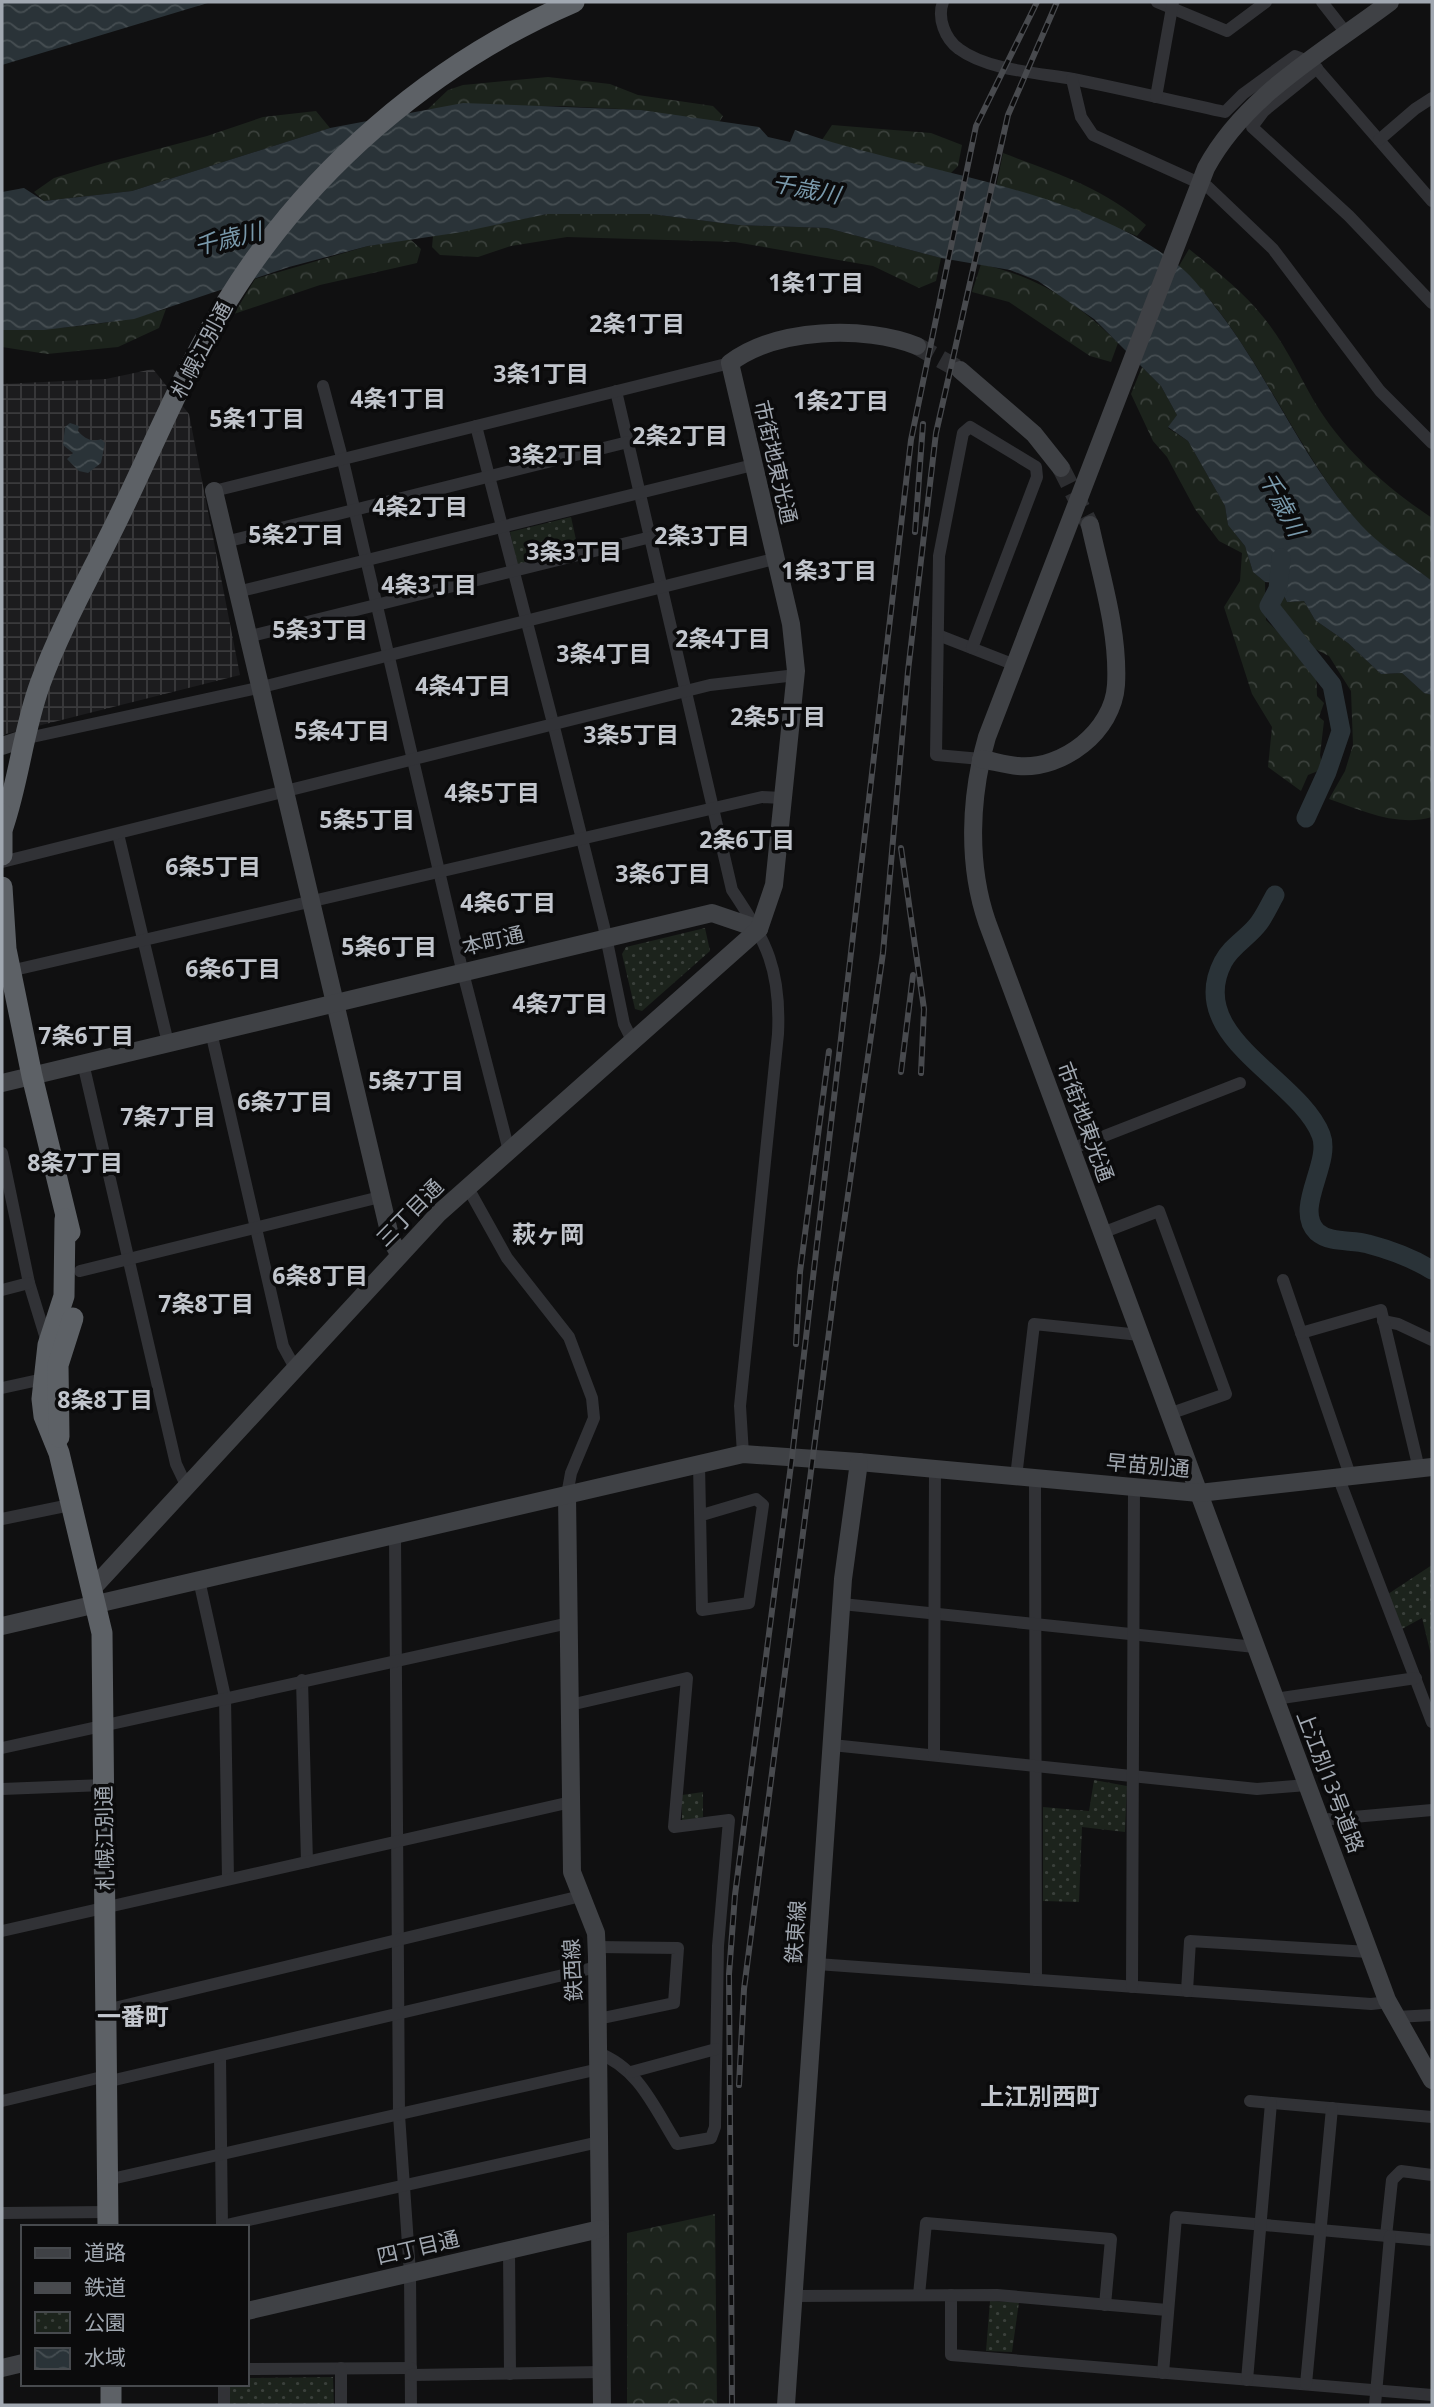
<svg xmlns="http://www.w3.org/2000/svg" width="1434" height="2407" font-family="'Open Sans','Noto Sans JP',sans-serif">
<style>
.industrial{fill:url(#industrial-grid)}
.forest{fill:url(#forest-crowns)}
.park{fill:url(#park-dots)}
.water{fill:url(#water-waves)}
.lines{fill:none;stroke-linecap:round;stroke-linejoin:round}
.river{stroke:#2a3338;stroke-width:19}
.secondary-tunnel{stroke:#2d2e31;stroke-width:18;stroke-dasharray:18 9;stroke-linecap:butt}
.street{stroke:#313236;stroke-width:12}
.secondary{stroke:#3f4145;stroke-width:18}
.highway{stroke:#5d6166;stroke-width:21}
.rail-casing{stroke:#484a4e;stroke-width:6}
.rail{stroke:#0b0b0c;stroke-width:3.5;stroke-dasharray:10;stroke-linecap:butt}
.labels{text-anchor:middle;stroke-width:7;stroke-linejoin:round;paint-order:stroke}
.street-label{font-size:21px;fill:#a1a8b1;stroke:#0b0b0c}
.water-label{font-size:23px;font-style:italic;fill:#7999ab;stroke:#0b0b0c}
.neighbourhood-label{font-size:23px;font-weight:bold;fill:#c2c6cd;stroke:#0b0b0c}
.quarter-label{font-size:24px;font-weight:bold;fill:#c2c6cd;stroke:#0b0b0c}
</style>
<defs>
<pattern id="industrial-grid" width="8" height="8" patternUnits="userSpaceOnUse" patternTransform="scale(1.75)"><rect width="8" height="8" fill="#1c1c1e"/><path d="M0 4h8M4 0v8" fill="none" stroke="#3a3a3c"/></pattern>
<pattern id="forest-crowns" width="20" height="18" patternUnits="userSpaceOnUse" patternTransform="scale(1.75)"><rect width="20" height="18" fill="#1c231c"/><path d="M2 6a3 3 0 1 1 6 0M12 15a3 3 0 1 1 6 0" fill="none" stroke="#3a403b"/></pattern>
<pattern id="park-dots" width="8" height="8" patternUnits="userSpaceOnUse" patternTransform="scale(1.75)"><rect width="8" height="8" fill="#1c231c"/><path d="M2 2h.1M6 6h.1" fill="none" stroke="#3a403b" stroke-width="1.8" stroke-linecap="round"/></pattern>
<pattern id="water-waves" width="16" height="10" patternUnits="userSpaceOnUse" patternTransform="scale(1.75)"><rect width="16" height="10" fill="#2a3338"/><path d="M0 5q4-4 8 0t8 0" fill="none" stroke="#464e52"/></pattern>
</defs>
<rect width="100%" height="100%" fill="#101011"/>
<!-- industrial -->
<path class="industrial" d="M 153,369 L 189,414 L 240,675 L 2,735 L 2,384 L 106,379 Z"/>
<!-- forest -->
<g class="forest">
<path d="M 548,77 L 610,84 L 638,95 L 713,106 L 723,116 L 718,124 L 641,110 L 560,106 L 428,109 L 448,90 L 463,85 Z"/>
<path d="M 316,111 L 330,128 L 132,191 L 44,201 L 34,192 L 54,178 L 101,164 L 207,136 L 263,117 Z"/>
<path d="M 832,125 L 931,133 L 962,145 L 958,166 L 949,175 L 822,140 Z"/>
<path d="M 1003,153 C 1055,173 1103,187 1146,225 L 1137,236 L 1044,199 L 996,187 Z"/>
<path d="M 547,214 L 651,214 L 738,225 L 827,228 L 941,258 L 936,281 L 919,288 L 873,266 L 735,242 L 567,237 L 511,246 L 478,257 L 440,255 L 432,247 L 433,236 Z"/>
<path d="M 410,239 L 421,249 L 417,263 L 320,285 L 234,314 L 255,279 L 368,246 Z"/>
<path d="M 1189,249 C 1215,270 1243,291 1264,318 C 1285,344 1298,373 1314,401 C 1343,450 1386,487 1432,518 L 1432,581 C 1409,563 1379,546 1360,525 C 1291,445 1256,340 1179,266 Z"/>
<path d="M 981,264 C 1038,277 1077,302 1118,343 L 1111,362 L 1090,356 L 1009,302 L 972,292 Z"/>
<path d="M 166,309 L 159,328 L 118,347 L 47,354 L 2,347 L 2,330 C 57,330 113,325 166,309 Z"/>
<path d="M 1142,367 L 1161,386 L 1177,415 L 1168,428 L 1188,441 L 1225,506 L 1228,525 L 1245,546 L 1253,572 L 1265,582 L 1266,620 L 1316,669 L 1317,696 L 1324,703 L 1319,717 L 1324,721 L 1320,755 L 1323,769 L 1308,775 L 1301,791 L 1268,767 L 1272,727 L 1252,694 L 1224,607 L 1240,581 L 1242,553 L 1219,541 L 1195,509 L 1167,457 L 1153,441 L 1131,394 Z"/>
<path d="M 1281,590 L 1287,602 L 1304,601 L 1315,620 L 1348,643 L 1381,674 L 1402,673 L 1424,693 L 1432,695 L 1432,817 C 1397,827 1363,811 1329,799 L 1345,771 L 1353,745 L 1351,691 L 1329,656 L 1311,647 L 1294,623 L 1273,605 Z"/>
<path d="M 715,2214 L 717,2405 L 627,2405 L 627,2233 Z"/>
</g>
<!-- park -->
<g class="park">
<path d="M 571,517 L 578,549 L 517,565 L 510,532 Z"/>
<path d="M 705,928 L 710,951 L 642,1011 L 635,1009 L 622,954 L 626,947 Z"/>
<path d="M 1432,1565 L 1432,1659 L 1422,1618 L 1400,1630 L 1388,1594 Z"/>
<path d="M 1094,1780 L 1127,1786 L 1125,1832 L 1082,1827 L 1079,1902 L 1043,1901 L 1043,1807 L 1089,1811 Z"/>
<path d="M 703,1792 L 703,1817 L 682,1821 L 682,1795 Z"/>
<path d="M 990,2301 L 1019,2302 L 1012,2352 L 986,2351 Z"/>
<path d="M 333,2377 L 334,2405 L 230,2405 L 229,2384 L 247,2384 L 247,2378 Z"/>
</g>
<!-- water -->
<g class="water">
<path d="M 2,2 L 211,2 L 2,65 Z"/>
<path d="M 463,103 L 641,110 L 759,127 L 768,137 L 790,142 L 795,130 C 912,172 1082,187 1178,265 C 1195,278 1207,297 1220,313 C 1271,380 1304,463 1361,525 C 1381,547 1409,563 1432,581 L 1432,695 L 1424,693 L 1402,673 L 1381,674 L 1348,643 L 1315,620 L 1304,601 L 1287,602 L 1278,583 L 1265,582 L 1253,572 L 1245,546 L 1228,525 L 1225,506 L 1188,441 L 1168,427 L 1177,415 L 1161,386 L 1094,319 L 1038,281 L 1010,270 L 941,258 L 827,228 L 738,225 L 651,214 L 547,214 L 462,232 L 368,246 L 289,267 L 134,319 L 44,330 L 2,330 L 2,192 L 24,188 L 44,201 L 132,191 L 330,128 Z"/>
<path d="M 70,423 L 79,426 L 78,431 C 84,438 92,443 101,439 L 105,443 L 101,463 L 88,473 L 79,471 L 67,459 L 73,453 L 63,445 L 65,427 Z"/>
</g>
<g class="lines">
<!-- river -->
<g class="river">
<path d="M 1281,558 L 1278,589 L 1269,606 L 1332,685 L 1341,731 L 1327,772 L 1306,818"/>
<path d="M 1275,895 C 1270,904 1265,915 1259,923 C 1249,937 1231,946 1223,962 C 1184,1037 1299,1078 1321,1135 C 1332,1163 1293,1208 1317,1232 C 1331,1244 1352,1239 1368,1244 C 1391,1250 1412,1258 1432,1270"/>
</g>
<!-- secondary-tunnel -->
<g class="secondary-tunnel">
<path d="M 917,346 L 960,370"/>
<path d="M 1061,468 L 1090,525"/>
</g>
<!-- street -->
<g class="street">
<path d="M 943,2 C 937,18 945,39 959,49 C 987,70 1039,73 1073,79 C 1123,89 1174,101 1225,112 L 1243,94 L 1295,56 L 1311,62 L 1432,201"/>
<path d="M 1157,2 L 1227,31 L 1266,2"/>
<path d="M 1322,2 L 1347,34"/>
<path d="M 1317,68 L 1264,111 L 1252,127 L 1349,216 L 1432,303"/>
<path d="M 1072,79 L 1081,117 L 1093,135 L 1208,187 L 1273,249 L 1380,391 L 1432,443"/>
<path d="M 1156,97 L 1173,2"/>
<path d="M 1379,140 L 1415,109 L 1432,98"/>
<path d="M 323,386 L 344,465 L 460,961 L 509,1151"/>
<path d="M 616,391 L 732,890 C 767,942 781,970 778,1034 L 740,1406 L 743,1454"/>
<path d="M 476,426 L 553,723 L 604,927 L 624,1024 L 633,1042"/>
<path d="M 214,491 L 730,363"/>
<path d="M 225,542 L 628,442"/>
<path d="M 237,592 L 753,465"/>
<path d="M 938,635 L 1015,665"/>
<path d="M 247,637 L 651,537"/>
<path d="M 972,648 L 1037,477 L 1036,467 L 970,427 L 963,433 L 939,556 L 936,755 L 981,759"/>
<path d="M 23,739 L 258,688 L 774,559"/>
<path d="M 118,834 L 168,1043"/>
<path d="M 2,862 L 710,685 L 796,675"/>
<path d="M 10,971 L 762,797 L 783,798"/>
<path d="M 211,1032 L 283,1346 L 295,1368"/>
<path d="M 83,1063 L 176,1464 L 186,1485"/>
<path d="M 1071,1149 L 1240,1083"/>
<path d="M 2,1153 L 29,1283 L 47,1342"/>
<path d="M 468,1188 L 507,1258 L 569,1337 L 592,1398 L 594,1418 L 571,1473 L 567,1495"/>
<path d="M 1102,1233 L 1159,1211 L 1226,1394 L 1169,1414"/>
<path d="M 80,1271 L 380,1197"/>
<path d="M 1283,1280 L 1351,1478"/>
<path d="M 2,1290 L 29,1283"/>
<path d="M 1383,1321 L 1398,1324 L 1432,1340"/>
<path d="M 1301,1333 L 1381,1310 L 1419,1469"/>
<path d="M 2,1388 L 43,1379"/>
<path d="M 699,1464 L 702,1610 L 749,1603 L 763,1505 L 756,1499 L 702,1515"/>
<path d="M 1016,1477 L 1034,1324 L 1140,1335"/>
<path d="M 1035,1479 L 1036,1980"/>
<path d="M 1339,1479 L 1432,1722"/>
<path d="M 2,1519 L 70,1505"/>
<path d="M 395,1535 L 399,2115 L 410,2273 L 411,2405"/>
<path d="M 199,1580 L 225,1697 L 228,1879"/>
<path d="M 842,1604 L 1255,1647"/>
<path d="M 302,1680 L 307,1862"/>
<path d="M 1275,1699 L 1416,1678"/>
<path d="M 570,1705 L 687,1678 L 674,1827 L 729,1820 L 718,1946 L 715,2127 L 711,2138 L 677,2144 C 655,2109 639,2068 598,2053"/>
<path d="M 832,1745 L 1257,1789 L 1307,1785"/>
<path d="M 2,1748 L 569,1623"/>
<path d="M 934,1755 L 935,1469"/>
<path d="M 2,1789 L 104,1785"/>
<path d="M 1320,1820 L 1432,1810"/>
<path d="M 2,1931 L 571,1802"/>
<path d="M 597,1947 L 678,1948 L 674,2003 L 598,2019"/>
<path d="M 817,1964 L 1371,2004 L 1389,2002"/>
<path d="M 1132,1987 L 1134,1488"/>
<path d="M 1187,1991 L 1190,1941 L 1369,1952"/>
<path d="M 106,2010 L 581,1896"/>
<path d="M 1397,2017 L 1432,2015"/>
<path d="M 220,2056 L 222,2227"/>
<path d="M 631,2072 L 716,2049"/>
<path d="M 106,2082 L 597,1967"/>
<path d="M 2,2101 L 106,2076"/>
<path d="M 1250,2101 L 1432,2117"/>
<path d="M 107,2180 L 599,2069"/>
<path d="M 2,2213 L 108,2212"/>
<path d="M 222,2226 L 599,2142"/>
<path d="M 1386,2236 L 1392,2180 L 1401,2171 L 1432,2175"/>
<path d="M 509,2250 L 510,2374"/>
<path d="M 919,2295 L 926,2223 L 1111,2239 L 1105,2305"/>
<path d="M 951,2295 L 951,2355 L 1432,2395"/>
<path d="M 793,2296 L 997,2295 L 1167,2310"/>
<path d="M 247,2369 L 411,2368"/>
<path d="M 1163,2373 L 1176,2217 L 1432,2240"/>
<path d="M 411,2375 L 602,2372"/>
<path d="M 1247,2380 L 1271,2103"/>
<path d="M 224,2384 L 224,2405"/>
<path d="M 1306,2384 L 1332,2108"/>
<path d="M 341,2405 L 341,2368"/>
<path d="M 1375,2405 L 1390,2236"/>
</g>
<!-- secondary -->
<g class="secondary">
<path d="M 1390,2 C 1325,51 1245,95 1206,168 L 987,737 C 970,796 967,864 987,922 L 1387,2000 L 1432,2080"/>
<path d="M 960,370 L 1034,434 L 1061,468"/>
<path d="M 214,491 L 391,1240 L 400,1255"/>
<path d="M 2,746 L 23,739"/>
<path d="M 981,759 C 993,761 1006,765 1018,766 C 1063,770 1113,731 1116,685 C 1119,632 1101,576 1090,525"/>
<path d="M 2,1083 L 712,913 L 759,929"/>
<path d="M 567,1495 L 572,1872 L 596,1933 L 597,1957 L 602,2405"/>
<path d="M 92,1589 L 439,1213 L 759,929 L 774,885 L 796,671 L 791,624 L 730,363 C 776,328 865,325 917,346"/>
<path d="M 2,1626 L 743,1454 L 859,1462 L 1199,1493 L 1432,1467"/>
<path d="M 247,2311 L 600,2229"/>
<path d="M 2,2368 L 23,2363"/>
<path d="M 786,2405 L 843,1579 L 859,1462"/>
</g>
<!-- highway -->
<g class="highway">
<path d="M 3,827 C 19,780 23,731 40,684 C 63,621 98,562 126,502 C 158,435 187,365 226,303 C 307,171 432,63 574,2"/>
<path d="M 2,855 L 2,814"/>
<path d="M 2,887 L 6,949 L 32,1076 L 70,1232"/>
<path d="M 65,1219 L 64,1296 L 48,1345 L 42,1399 L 44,1416 L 59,1453 L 102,1633 L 108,2227"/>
<path d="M 59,1437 L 58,1365 L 73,1318"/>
<path d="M 111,2384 L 111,2405"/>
</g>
<defs>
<g id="rail">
<path d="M 915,532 L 923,424"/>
<path d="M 901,848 L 924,1009 L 921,1073"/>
<path d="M 901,1072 L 913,975"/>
<path d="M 796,1344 L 800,1272 L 829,1051"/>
<path d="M 739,2085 L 744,1989 L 836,1278 L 883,953 L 908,671 L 936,433 L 1008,115 L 1057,2"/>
<path d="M 732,2405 L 729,1974 L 735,1895 L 792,1457 L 911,440 L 976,126 L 1037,2"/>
</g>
</defs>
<!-- rail casing -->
<use href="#rail" class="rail-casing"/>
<!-- rail -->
<use href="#rail" class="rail"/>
</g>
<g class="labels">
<!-- street labels -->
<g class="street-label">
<text transform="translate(202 350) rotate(-62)" y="7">札幌江別通</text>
<text transform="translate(775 462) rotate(77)" y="7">市街地東光通</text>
<text transform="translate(493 941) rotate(-13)" y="7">本町通</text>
<text transform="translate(1085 1122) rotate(70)" y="7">市街地東光通</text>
<text transform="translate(410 1213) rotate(-45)" y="7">三丁目通</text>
<text transform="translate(1148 1466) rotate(5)" y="7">早苗別通</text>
<text transform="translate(1330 1782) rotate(69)" y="7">上江別13号道路</text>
<text transform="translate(105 1838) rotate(-91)" y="7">札幌江別通</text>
<text transform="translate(796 1932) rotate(-86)" y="7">鉄東線</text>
<text transform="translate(573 1970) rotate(-93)" y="7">鉄西線</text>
<text transform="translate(418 2248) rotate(-13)" y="7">四丁目通</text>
</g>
<!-- water labels -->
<g class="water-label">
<text transform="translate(806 189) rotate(11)" y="8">千歳川</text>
<text transform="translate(228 239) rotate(-14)" y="8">千歳川</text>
<text transform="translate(1282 504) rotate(62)" y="8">千歳川</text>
</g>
<!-- neighbourhood labels -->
<g class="neighbourhood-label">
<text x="816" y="291">1条1丁目</text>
<text x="637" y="332">2条1丁目</text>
<text x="541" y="382">3条1丁目</text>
<text x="398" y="407">4条1丁目</text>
<text x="841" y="409">1条2丁目</text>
<text x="257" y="427">5条1丁目</text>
<text x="680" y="444">2条2丁目</text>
<text x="556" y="463">3条2丁目</text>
<text x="420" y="515">4条2丁目</text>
<text x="296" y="543">5条2丁目</text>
<text x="702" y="544">2条3丁目</text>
<text x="574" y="560">3条3丁目</text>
<text x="829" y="579">1条3丁目</text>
<text x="429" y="593">4条3丁目</text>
<text x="320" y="638">5条3丁目</text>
<text x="723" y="647">2条4丁目</text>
<text x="604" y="662">3条4丁目</text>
<text x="463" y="694">4条4丁目</text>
<text x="778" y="725">2条5丁目</text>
<text x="342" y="739">5条4丁目</text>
<text x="631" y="743">3条5丁目</text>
<text x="492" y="801">4条5丁目</text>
<text x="367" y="828">5条5丁目</text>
<text x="747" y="848">2条6丁目</text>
<text x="213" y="875">6条5丁目</text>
<text x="663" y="882">3条6丁目</text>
<text x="508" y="911">4条6丁目</text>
<text x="389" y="955">5条6丁目</text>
<text x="233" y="977">6条6丁目</text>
<text x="560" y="1012">4条7丁目</text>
<text x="86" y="1044">7条6丁目</text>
<text x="416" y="1089">5条7丁目</text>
<text x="285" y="1110">6条7丁目</text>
<text x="168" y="1125">7条7丁目</text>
<text x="75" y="1171">8条7丁目</text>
<text x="320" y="1284">6条8丁目</text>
<text x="206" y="1312">7条8丁目</text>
<text x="105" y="1408">8条8丁目</text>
</g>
<!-- quarter labels -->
<g class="quarter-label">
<text x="548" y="1243">萩ヶ岡</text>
<text x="133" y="2025">一番町</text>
<text x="1040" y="2105">上江別西町</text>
</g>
</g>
<!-- border -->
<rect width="1434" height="2407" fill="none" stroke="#a1a8b1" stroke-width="7"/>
<!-- legend -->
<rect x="21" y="2225" width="228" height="161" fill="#0b0b0c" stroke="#474a4e" stroke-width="2"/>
<rect x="35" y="2248" width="35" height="10" fill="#3f4145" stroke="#474a4e" stroke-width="2"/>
<text x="84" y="2260" font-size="21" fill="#a1a8b1">道路</text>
<rect x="35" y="2283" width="35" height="10" fill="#484a4e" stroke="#474a4e" stroke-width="2"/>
<text x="84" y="2295" font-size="21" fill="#a1a8b1">鉄道</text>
<rect x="35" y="2312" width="35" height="21" fill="url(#park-dots)" stroke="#474a4e" stroke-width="2"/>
<text x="84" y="2330" font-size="21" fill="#a1a8b1">公園</text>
<rect x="35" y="2348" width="35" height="21" fill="url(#water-waves)" stroke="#474a4e" stroke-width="2"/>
<text x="84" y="2365" font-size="21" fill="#a1a8b1">水域</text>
</svg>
